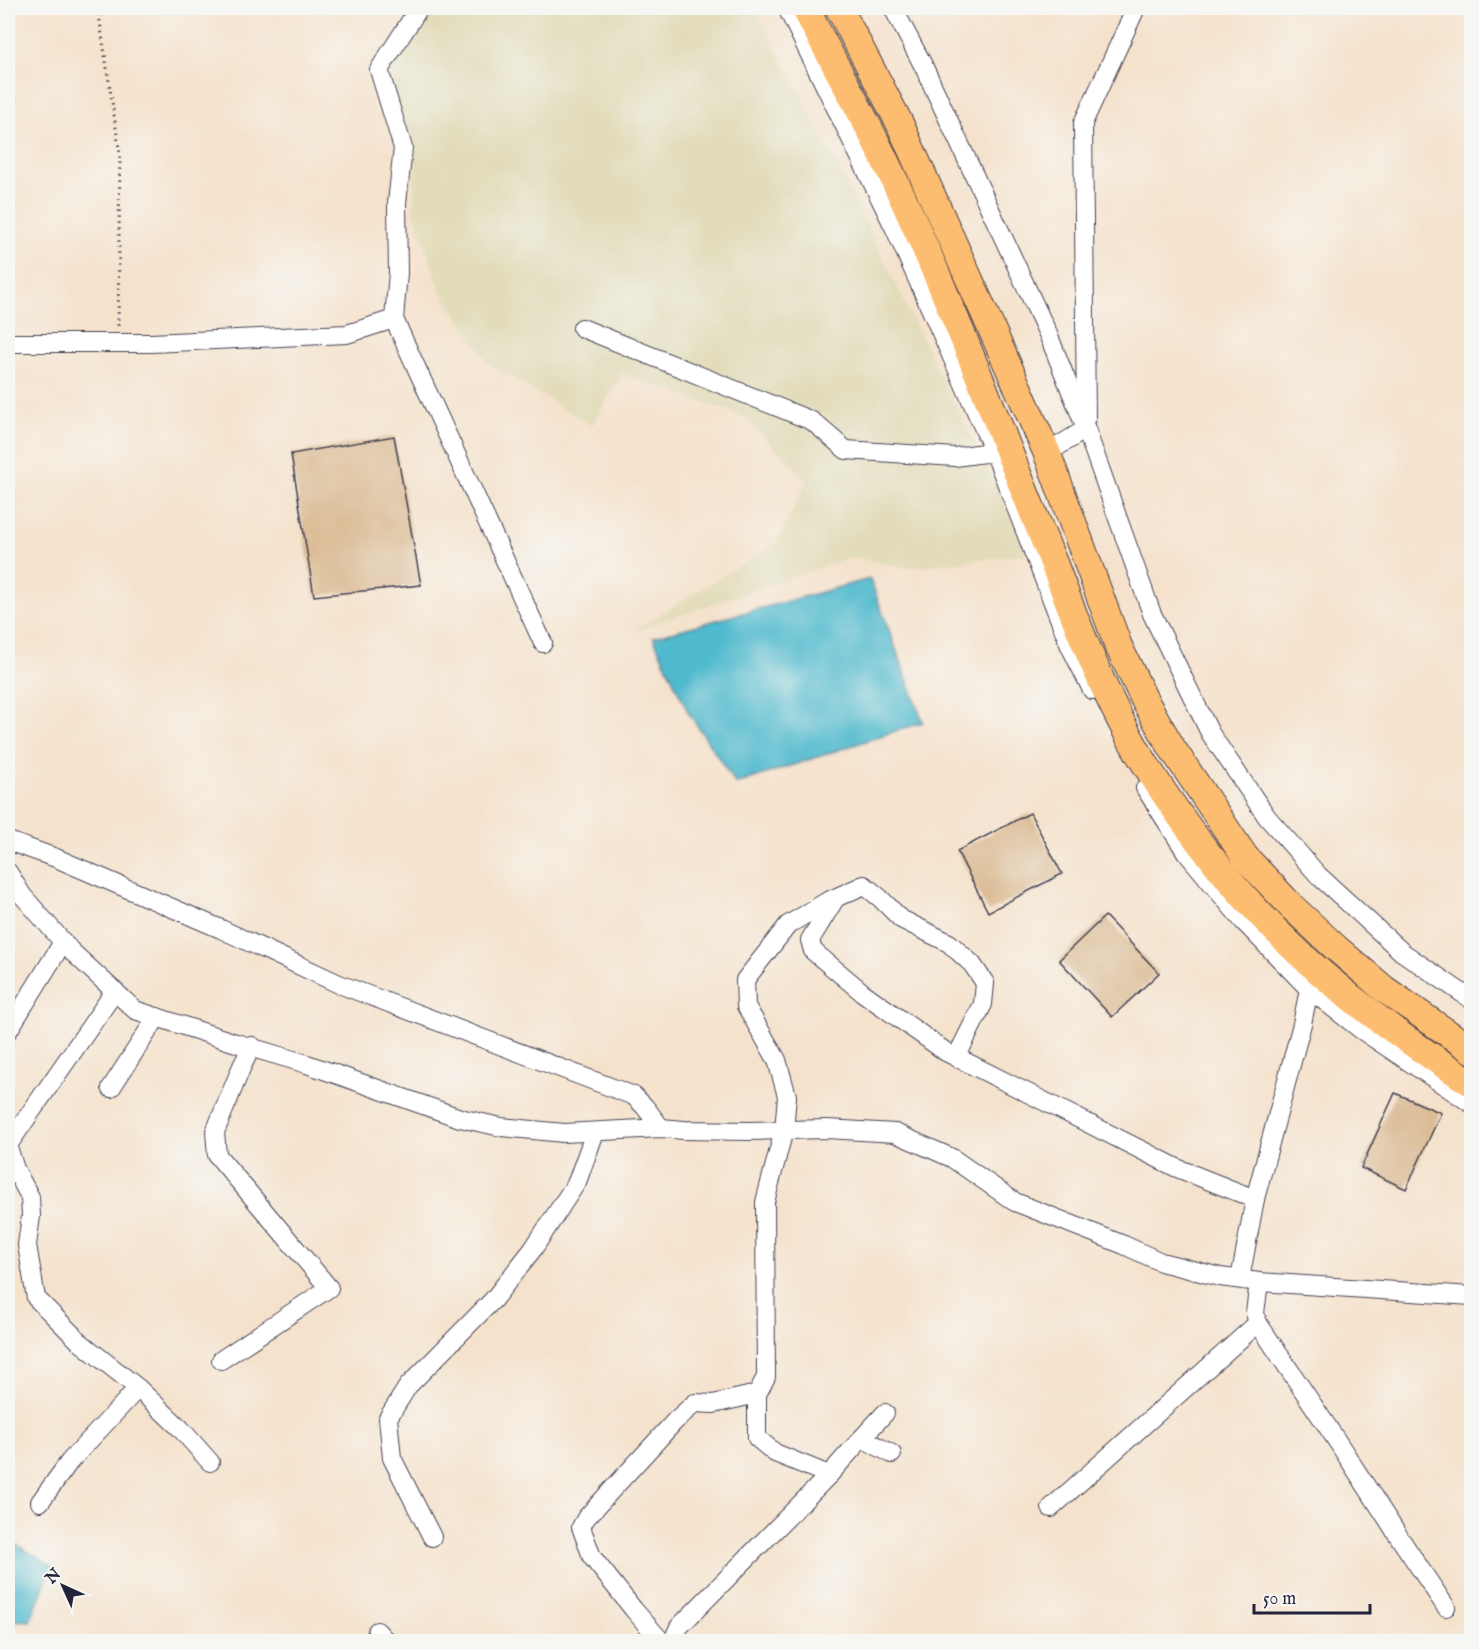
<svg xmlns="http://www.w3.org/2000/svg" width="1479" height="1649" font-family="'IM FELL English',serif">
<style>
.built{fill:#e2dcba}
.water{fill:#50b9cd;stroke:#396e84;stroke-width:1.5}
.building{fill:#dbbc95}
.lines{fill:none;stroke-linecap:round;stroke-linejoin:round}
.minor-casing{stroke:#423f51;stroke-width:20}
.highway-casing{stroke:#423f51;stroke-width:29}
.path{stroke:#423f51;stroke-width:3;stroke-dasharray:1.5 4.5;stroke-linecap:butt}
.minor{stroke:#fff;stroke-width:18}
.highway{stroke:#fdbd6f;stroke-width:27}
</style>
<rect width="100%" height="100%" fill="#f6f6f2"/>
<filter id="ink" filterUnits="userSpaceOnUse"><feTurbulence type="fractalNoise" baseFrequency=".0167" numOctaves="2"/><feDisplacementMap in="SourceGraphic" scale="12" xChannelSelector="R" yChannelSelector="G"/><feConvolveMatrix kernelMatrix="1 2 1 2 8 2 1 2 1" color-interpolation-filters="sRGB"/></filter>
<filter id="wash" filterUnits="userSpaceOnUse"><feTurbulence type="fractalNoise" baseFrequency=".008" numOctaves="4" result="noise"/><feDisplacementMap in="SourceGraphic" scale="24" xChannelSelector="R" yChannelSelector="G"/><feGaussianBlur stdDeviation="1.35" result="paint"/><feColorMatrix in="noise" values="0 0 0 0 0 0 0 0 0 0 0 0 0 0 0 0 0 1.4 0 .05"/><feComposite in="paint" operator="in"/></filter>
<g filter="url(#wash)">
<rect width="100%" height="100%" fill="#f5e2cc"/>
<!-- built -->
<path class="built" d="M 419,8 L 755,8 L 854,198 L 949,393 L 1030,554 L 907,568 L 851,557 L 631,632 L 777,543 L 807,480 L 743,416 L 622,374 L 592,425 L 490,365 L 441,292 L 413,209 L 416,149 L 379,70 Z"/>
<!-- water -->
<g class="water">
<path d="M 870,579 L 923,722 L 736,784 L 688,712 L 653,637 Z"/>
<path d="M 8,1540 L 52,1566 L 30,1621 L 8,1620 Z"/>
</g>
<g id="blocks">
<!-- building -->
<g class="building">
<path d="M 394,436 L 421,585 L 314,596 L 291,454 Z"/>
<path d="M 1030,813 L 1062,874 L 988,912 L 957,851 Z"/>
<path d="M 1105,916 L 1159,973 L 1112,1017 L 1059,960 Z"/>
<path d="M 1395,1093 L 1441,1113 L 1406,1189 L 1361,1168 Z"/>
</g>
</g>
</g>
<g filter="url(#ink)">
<use href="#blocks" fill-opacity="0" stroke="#423f51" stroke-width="1.5"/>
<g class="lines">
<defs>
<g id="minor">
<path d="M 787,8 L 895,229 L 995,454 L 1070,646 L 1092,690"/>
<path d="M 893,8 L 923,65 L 1048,334 L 1086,429 L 1152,614 L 1210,733 L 1267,817 L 1319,876 L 1402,952 L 1472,1000"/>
<path d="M 394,319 L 543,643"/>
<path d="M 582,328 L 812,421 L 846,450 L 955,457 L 984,453 L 995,454"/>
<path d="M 8,343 L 151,343 L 347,334 L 394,319 L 398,273 L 397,203 L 403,148 L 379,70 L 419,8"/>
<path d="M 1086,418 L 1083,123 L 1136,8"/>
<path d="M 1047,453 L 1086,429"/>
<path d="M 1145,788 L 1186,852 L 1243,921 L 1309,989 L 1360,1029 L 1472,1104"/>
<path d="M 8,841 L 56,858 L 221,929 L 339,984 L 634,1096 L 645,1107 L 661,1128"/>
<path d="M 8,872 L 22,895 L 70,950 L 135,1010 L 236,1043 L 307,1064 L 460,1118 L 501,1127 L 564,1133 L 661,1128 L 684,1130 L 748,1131 L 827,1129 L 895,1133 L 952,1158 L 1015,1202 L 1124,1245 L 1161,1262 L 1220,1277 L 1259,1282 L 1472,1296"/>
<path d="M 835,899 L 810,940 L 813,951 L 862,992 L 946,1052 L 1177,1168 L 1255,1199 L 1302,1024 L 1309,989"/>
<path d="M 8,1031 L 63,942"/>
<path d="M 111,1088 L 157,1017"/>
<path d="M 8,1145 L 115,991"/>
<path d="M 8,1147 L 15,1169 L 30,1197 L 31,1216 L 27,1245 L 36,1298 L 80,1342 L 138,1388 L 181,1429 L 210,1462"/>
<path d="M 1240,1279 L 1255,1199"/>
<path d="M 1259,1282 L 1255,1313 L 1258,1323 L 1339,1444 L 1403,1543 L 1446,1607"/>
<path d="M 221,1360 L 329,1288 L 217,1155 L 215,1132 L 242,1066 L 252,1046"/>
<path d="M 757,1394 L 757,1438 L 775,1453 L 829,1475"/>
<path d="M 862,1438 L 885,1413"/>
<path d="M 40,1502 L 70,1461 L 138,1388"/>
<path d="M 1051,1508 L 1258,1323"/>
<path d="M 432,1537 L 392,1458 L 388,1418 L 408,1386 L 493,1300 L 533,1249 L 577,1182 L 595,1132"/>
<path d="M 377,1631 L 387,1642"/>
<path d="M 662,1642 L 634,1610 L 592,1557 L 581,1527 L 586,1518 L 675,1421 L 695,1403 L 713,1404 L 757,1394 L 766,1377 L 765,1202 L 784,1130 L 787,1096 L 777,1060 L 746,1006 L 745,980 L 788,925 L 826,902 L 864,885 L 880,898 L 901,919 L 949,943 L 972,964 L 985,983 L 983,1004 L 957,1056"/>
<path d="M 672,1642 L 679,1627 L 829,1475 L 862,1438 L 892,1454"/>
</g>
<g id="highway">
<path d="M 805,8 C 827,50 850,91 872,134 C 920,230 961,331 1001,431 C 1018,476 1036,520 1054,564 C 1080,632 1109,708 1149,770 C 1191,836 1243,901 1301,955 C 1353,1003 1412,1045 1472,1083"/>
<path d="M 839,8 L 899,122 L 1047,453 L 1118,645 L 1145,701 L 1172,748 L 1245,857 L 1292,907 L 1336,948 L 1384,989 L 1472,1050"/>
</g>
</defs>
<!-- minor casing -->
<use href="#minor" class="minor-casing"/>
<!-- highway casing -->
<use href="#highway" class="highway-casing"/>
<!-- path -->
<path class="path" d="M 98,8 L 120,155 L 118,326"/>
<!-- minor -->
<use href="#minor" class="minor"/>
<!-- highway -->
<use href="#highway" class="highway"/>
</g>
</g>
<!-- margin -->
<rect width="1479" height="1649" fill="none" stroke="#f6f6f2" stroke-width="30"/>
<!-- north arrow -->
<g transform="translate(63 1586) rotate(315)" stroke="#f6f6f2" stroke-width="4.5" paint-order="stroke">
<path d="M0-4.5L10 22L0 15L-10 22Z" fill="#22223b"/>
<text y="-9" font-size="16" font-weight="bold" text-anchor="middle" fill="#22223b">N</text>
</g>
<!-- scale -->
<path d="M1254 1604v9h116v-9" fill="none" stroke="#22223b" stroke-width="3"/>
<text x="1263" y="1604" font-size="18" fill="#22223b" stroke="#f6f6f2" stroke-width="4.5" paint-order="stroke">50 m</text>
</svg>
